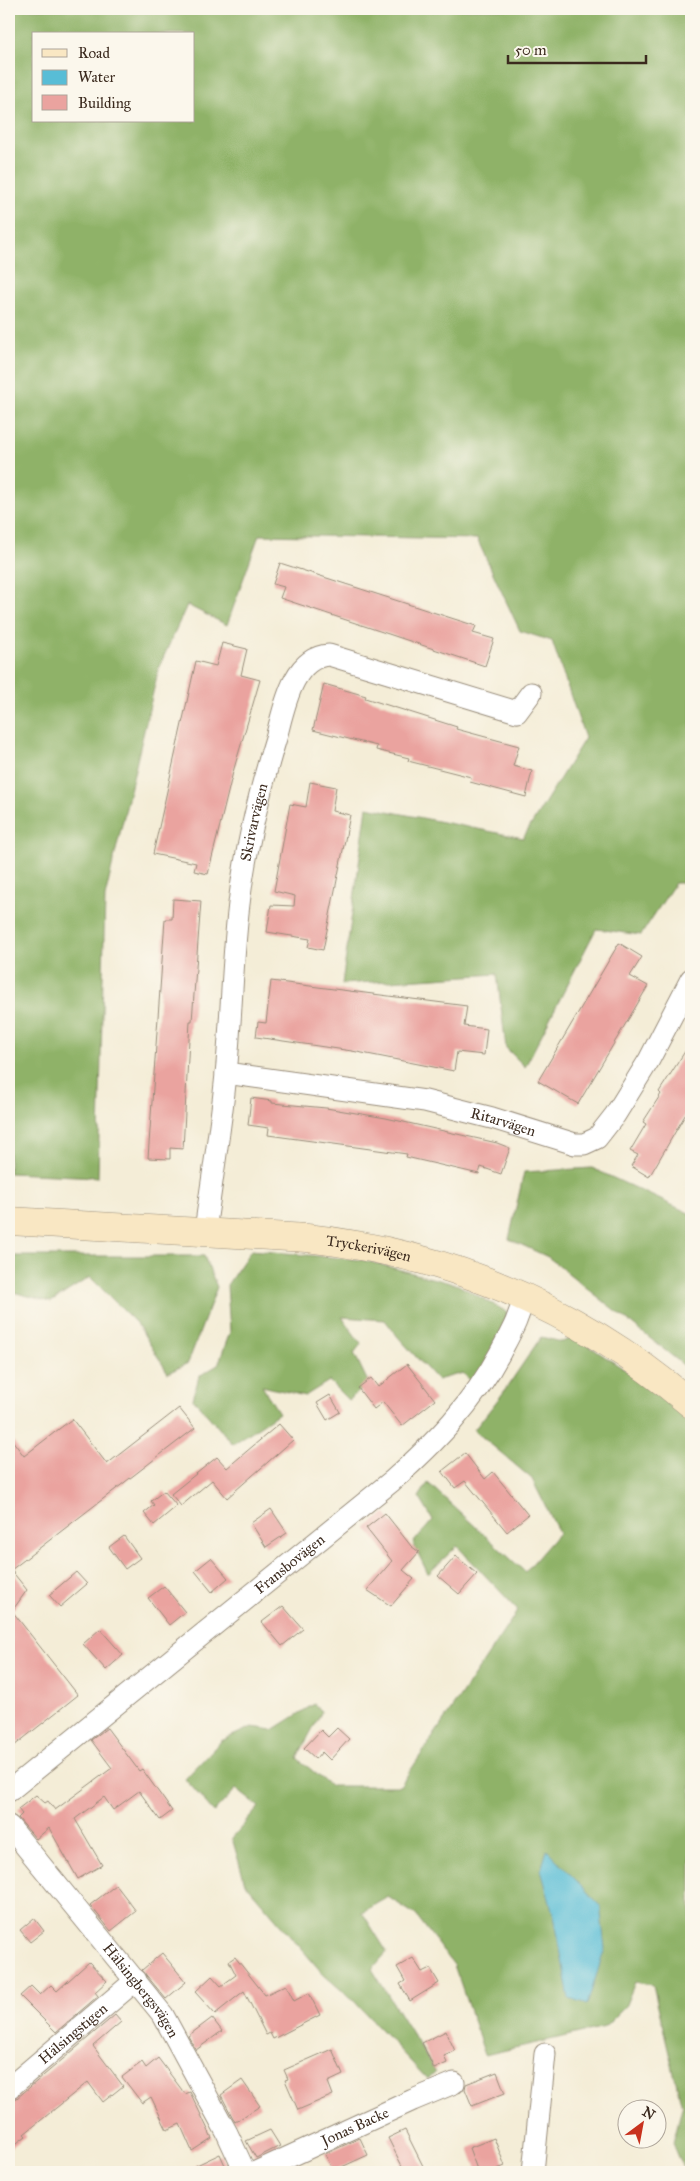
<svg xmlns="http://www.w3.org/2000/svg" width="700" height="2181" font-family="'IM FELL Great Primer',serif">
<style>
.forest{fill:#8fb268;stroke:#656e43;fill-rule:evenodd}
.water{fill:#58bdd6;stroke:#4a747a}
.building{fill:#eaa39f}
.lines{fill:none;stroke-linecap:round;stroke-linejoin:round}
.street-casing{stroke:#988c7a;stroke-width:23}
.secondary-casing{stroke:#988c7a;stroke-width:29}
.street{stroke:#fff;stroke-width:21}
.secondary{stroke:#f9e7c3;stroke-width:28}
.labels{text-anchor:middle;stroke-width:4;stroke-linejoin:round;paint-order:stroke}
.street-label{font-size:15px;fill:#3b2a1e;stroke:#fbf7ec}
</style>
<rect width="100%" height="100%" fill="#fbf7ec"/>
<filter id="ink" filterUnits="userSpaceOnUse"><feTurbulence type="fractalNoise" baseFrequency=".02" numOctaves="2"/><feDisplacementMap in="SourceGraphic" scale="10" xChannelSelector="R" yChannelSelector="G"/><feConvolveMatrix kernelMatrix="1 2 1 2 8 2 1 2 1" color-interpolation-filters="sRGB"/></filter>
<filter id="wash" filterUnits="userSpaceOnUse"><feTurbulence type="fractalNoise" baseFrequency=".0096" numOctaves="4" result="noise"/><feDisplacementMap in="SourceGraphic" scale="20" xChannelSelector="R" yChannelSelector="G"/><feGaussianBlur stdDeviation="1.12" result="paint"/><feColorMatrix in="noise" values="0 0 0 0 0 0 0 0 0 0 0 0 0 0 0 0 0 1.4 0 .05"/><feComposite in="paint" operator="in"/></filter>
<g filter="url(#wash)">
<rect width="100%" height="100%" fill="#f4edd7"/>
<!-- forest -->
<g class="forest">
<path d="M 9,9 L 691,9 L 691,883 L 675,883 L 641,935 L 596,929 L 525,1067 L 506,1048 L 497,974 L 342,984 L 367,807 L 523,838 L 585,738 L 552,641 L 520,631 L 477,539 L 259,535 L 227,625 L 187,605 L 159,667 L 105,897 L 98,1177 L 9,1173 ZM 34,34 L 194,34 L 194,121 L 34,121 Z"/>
<path d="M 592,1168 L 691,1214 L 691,1371 L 548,1257 L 509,1239 L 524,1172 Z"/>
<path d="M 251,1250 L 363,1260 L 458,1285 L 507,1312 L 502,1341 L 476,1387 L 463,1373 L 437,1380 L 398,1337 L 385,1320 L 342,1317 L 361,1344 L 354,1353 L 369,1384 L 348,1400 L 329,1381 L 305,1396 L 262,1386 L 279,1413 L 233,1444 L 193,1399 L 199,1376 L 218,1365 L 230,1332 L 227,1285 Z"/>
<path d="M 14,1256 L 204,1256 L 217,1287 L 188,1363 L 168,1373 L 138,1325 L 90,1277 L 51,1302 L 9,1291 L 9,1257 Z"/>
<path d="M 541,1337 L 562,1342 L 575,1337 L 691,1413 L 691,2172 L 685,2172 L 673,2143 L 682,2107 L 653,1985 L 635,1982 L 625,2007 L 605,2027 L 485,2055 L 454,1965 L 416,1915 L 388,1897 L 362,1912 L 387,1952 L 372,1969 L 436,2072 L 428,2080 L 354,2001 L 324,1975 L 245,1883 L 232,1838 L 259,1807 L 236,1789 L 214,1812 L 185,1779 L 221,1741 L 252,1727 L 273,1730 L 314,1704 L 322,1711 L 297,1758 L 331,1786 L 400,1786 L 518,1610 L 457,1546 L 428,1574 L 413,1543 L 433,1520 L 419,1497 L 428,1483 L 525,1572 L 559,1533 L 532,1479 L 474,1430 L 503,1393 Z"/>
</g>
<!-- water -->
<path class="water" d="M 547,1850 L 600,1905 L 605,1948 L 587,2005 L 569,1999 L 555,1921 L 541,1870 Z"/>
<g id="blocks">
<!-- building -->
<g class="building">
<path d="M 280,563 L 476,626 L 473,633 L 494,639 L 485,666 L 280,598 L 284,587 L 273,584 Z"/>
<path d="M 222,643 L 247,649 L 241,675 L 260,680 L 233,772 L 208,874 L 194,871 L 196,863 L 153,854 L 196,661 L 216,666 Z"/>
<path d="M 324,684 L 366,696 L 365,698 L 457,727 L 456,729 L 519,746 L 513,766 L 532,771 L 526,797 L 470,782 L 471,777 L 408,761 L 409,758 L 376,750 L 377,746 L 313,730 Z"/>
<path d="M 310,782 L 336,787 L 332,811 L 350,815 L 323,950 L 308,947 L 310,939 L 267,932 L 271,905 L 294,906 L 295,896 L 274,891 L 290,804 L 306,807 Z"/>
<path d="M 173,899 L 201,901 L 192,1021 L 190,1021 L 183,1149 L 170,1148 L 170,1159 L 148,1158 L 165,919 L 172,919 Z"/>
<path d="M 619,943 L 642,957 L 630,976 L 648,986 L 578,1104 L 538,1081 Z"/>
<path d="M 271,981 L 467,1006 L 464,1026 L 487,1029 L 484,1055 L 457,1052 L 454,1071 L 352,1051 L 256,1037 L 258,1022 L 266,1023 Z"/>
<path d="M 691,1042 L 691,1105 L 649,1177 L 631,1166 L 638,1155 L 630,1151 L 646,1124 L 643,1122 L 661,1094 L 659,1092 Z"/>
<path d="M 251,1098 L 272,1101 L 272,1103 L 326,1108 L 386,1118 L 497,1143 L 510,1148 L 501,1174 L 481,1167 L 479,1174 L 406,1157 L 407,1154 L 268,1135 L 269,1128 L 248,1125 Z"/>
<path d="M 407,1364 L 435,1400 L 402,1426 L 383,1402 L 374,1409 L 358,1388 L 371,1378 L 378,1387 Z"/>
<path d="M 330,1395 L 340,1412 L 327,1420 L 317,1403 Z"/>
<path d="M 179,1408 L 195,1428 L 11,1570 L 27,1590 L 12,1611 L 78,1695 L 9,1750 L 9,1436 L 24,1456 L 72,1419 L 107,1464 Z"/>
<path d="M 279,1424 L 293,1440 L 227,1498 L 212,1480 L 181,1506 L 171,1494 L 217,1457 L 227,1468 Z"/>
<path d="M 465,1453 L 485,1479 L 493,1472 L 528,1515 L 507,1532 L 465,1481 L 455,1488 L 442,1471 Z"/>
<path d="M 164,1491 L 177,1506 L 154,1525 L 144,1513 L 154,1505 L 151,1501 Z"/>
<path d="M 271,1509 L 287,1533 L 266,1547 L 251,1523 Z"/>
<path d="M 385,1513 L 411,1546 L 419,1552 L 403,1570 L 414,1579 L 391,1606 L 367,1590 L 392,1561 L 366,1528 Z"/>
<path d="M 124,1536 L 140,1558 L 125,1569 L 109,1547 Z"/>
<path d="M 456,1556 L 477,1574 L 459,1594 L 438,1576 Z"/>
<path d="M 211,1558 L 228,1578 L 212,1592 L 195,1571 Z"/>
<path d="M 76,1572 L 87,1584 L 60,1607 L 49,1595 Z"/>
<path d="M 164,1586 L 185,1612 L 169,1625 L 148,1598 Z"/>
<path d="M 283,1606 L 303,1629 L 282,1646 L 262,1622 Z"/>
<path d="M 100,1629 L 123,1655 L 106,1670 L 83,1644 Z"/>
<path d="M 107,1728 L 139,1771 L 142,1769 L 172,1811 L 160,1820 L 139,1791 L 113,1810 L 104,1797 L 75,1819 L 102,1865 L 78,1879 L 49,1828 L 36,1839 L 18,1818 L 22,1814 L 18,1809 L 36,1795 L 45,1803 L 48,1801 L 55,1810 L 112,1768 L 91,1740 Z"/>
<path d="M 337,1728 L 349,1739 L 330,1760 L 322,1752 L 316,1759 L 304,1748 L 321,1730 L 328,1737 Z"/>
<path d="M 116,1885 L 136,1911 L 111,1931 L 90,1905 Z"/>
<path d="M 34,1918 L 44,1931 L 30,1942 L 20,1930 Z"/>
<path d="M 162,1953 L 186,1982 L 166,1999 L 142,1970 Z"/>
<path d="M 235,1957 L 265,1995 L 286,1985 L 294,2001 L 309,1993 L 320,2015 L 273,2039 L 270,2033 L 266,2035 L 244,1991 L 215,2014 L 195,1992 L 212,1976 L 221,1986 L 236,1975 L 229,1961 Z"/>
<path d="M 413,1958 L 422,1972 L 430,1968 L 439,1983 L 410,2001 L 400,1984 L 405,1981 L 397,1967 Z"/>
<path d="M 89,1962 L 107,1981 L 95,1992 L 98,1996 L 56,2032 L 20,1996 L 31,1986 L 40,1995 L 51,1985 L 57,1991 Z"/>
<path d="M 115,2015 L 121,2022 L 93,2046 L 123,2086 L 103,2102 L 88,2082 L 24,2134 L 26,2136 L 9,2149 L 9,2100 L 17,2098 Z"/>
<path d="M 212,2018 L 222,2031 L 196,2050 L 188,2036 Z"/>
<path d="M 446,2031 L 455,2051 L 444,2056 L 447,2063 L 434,2069 L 422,2043 Z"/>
<path d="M 332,2049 L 343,2075 L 328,2082 L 333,2095 L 298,2110 L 285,2080 L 288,2079 L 284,2070 Z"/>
<path d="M 158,2058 L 185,2094 L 190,2092 L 212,2138 L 192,2151 L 180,2124 L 167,2130 L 151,2097 L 142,2103 L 122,2077 L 142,2062 L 146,2068 Z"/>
<path d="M 497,2072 L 505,2093 L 472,2106 L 465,2089 L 466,2084 Z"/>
<path d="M 242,2080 L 260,2106 L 235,2122 L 221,2095 Z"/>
<path d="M 270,2130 L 280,2146 L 256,2158 L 246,2141 Z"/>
<path d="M 405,2130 L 426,2172 L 405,2172 L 388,2138 Z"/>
<path d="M 360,2138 L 368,2155 L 333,2171 L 325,2154 Z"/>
<path d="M 494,2138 L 505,2166 L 490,2172 L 478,2172 L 469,2148 Z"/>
<path d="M 220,2154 L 228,2172 L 182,2172 Z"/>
</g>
</g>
</g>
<g filter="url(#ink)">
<use href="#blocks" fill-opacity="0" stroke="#988c7a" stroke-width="1"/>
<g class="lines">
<defs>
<g id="street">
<path id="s1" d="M 226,1073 L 425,1101 L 492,1118 L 575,1144 L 584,1144 L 597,1138 L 615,1115 L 649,1060 L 691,979"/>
<path id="s2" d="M 205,1231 C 212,1179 221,1126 226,1074 C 232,1015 232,955 240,896 C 247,842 260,790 276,738 C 284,709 292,657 329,655 L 517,712 L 531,693"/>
<path id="s3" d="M 9,1791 L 392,1481 C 436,1442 472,1405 500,1353 C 511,1332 519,1319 524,1296"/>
<path id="s4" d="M 9,1826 L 163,2015 L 227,2133 L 245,2172"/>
<path id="s5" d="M 9,2088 L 136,1980"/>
<path id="s6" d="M 256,2172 L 413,2100 L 454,2083"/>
<path d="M 533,2172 L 545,2054"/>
</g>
<g id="secondary">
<path id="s7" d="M 9,1221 L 307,1238 C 453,1254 579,1309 691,1404"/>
</g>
</defs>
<!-- street casing -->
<use href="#street" class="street-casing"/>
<!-- secondary casing -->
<use href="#secondary" class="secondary-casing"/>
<!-- street -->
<use href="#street" class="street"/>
<!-- secondary -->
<use href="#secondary" class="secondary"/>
</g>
</g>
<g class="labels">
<!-- street labels -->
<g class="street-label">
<text dy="5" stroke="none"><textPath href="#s2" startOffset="412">Skrivarvägen</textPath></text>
<text dy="5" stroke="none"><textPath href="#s1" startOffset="282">Ritarvägen</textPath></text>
<text dy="5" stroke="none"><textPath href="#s7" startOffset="361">Tryckerivägen</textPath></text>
<text dy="5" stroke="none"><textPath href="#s3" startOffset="361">Fransbovägen</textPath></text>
<text dy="5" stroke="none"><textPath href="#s4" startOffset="211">Hälsingbergsvägen</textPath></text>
<text dy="5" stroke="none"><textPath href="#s5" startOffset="84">Hälsingstigen</textPath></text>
<text dy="5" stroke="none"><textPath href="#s6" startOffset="109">Jonas Backe</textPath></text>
</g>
</g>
<!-- margin -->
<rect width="700" height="2181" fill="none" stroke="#fbf7ec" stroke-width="30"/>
<!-- legend -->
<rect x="32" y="32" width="162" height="90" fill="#fbf7ec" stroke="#aea59a"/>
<rect x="42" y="49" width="25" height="8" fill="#f9e7c3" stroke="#aea59a"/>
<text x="78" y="58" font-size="15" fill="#3b2a1e">Road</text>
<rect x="42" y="70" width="25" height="15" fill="#58bdd6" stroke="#aea59a"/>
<text x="78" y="82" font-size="15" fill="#3b2a1e">Water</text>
<rect x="42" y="95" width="25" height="15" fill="#eaa39f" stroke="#aea59a"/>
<text x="78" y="108" font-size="15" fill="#3b2a1e">Building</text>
<!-- north arrow -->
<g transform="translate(642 2124) rotate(32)"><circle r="24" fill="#fbf7ec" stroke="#aea59a"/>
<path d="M0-4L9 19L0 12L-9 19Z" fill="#c8321e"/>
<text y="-8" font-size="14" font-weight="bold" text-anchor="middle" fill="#3b2a1e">N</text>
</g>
<!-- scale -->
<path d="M508 55v8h138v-8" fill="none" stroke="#3b2a1e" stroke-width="2.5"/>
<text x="515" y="55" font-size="15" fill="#3b2a1e" stroke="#fbf7ec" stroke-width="4" paint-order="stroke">50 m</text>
</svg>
